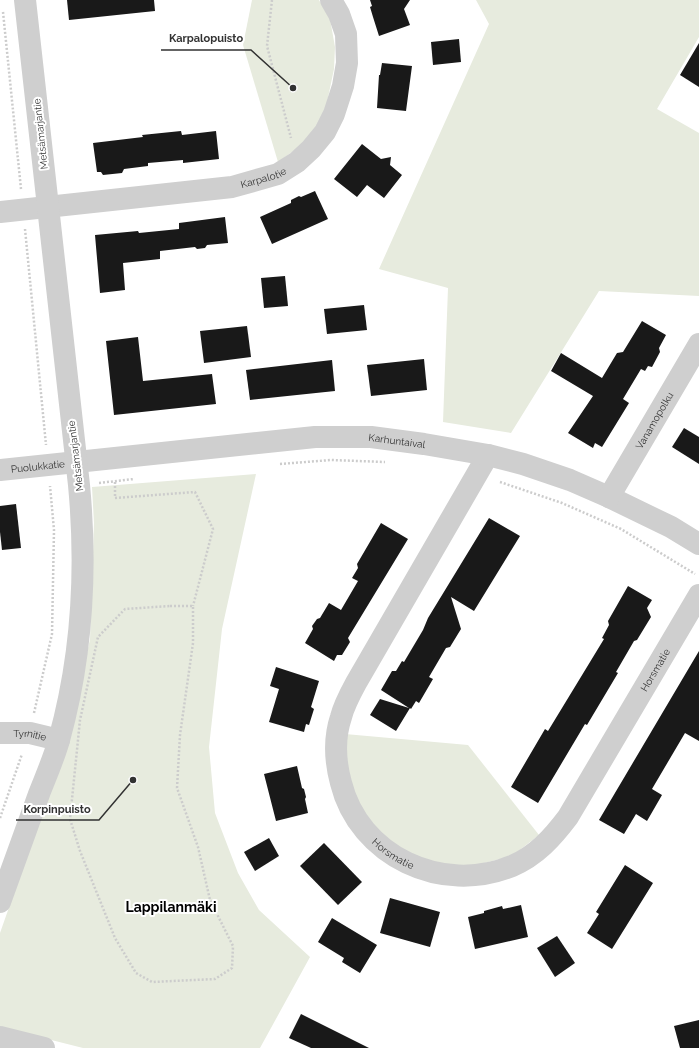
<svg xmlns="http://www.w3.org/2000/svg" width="699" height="1048" font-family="Raleway,sans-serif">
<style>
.green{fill:#e7ebde}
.building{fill:#191919}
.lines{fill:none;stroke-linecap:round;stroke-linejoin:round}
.path{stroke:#ccc;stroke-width:2.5;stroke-dasharray:2 2;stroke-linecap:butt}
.street{stroke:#cfcfcf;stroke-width:22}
.labels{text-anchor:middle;stroke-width:4;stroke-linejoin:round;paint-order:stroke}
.street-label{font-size:10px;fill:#323232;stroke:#fff}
.district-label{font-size:14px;font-weight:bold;fill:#000;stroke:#fff}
.leader{fill:none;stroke:#323232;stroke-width:1.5}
.callout-dot{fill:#323232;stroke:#fff;stroke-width:1.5}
.callout-label{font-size:11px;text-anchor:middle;font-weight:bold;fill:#323232;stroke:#fff;stroke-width:4;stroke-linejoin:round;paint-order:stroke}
</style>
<rect width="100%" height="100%" fill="#fff"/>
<!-- green -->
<g class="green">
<path d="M 252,0 L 319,0 L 330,19 L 335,47 L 334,69 L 326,107 L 318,124 L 303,144 L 278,162 L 243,45 Z"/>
<path d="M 476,0 L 699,0 L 699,37 L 657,109 L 699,133 L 699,296 L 599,291 L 511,433 L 443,422 L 448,288 L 379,269 L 489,24 Z"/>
<path d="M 256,474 L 222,629 L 209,747 L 215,813 L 238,873 L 259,910 L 310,957 L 260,1048 L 83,1048 L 0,1027 L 0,933 L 69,737 L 90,639 L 94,523 L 92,487 Z"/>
<path d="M 345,734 L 468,745 L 539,835 L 512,856 L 476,865 L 450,865 L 429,862 L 406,852 L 387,839 L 364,814 L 349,782 Z"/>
</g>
<!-- building -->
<g class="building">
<path d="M 67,0 L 154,0 L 155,11 L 69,20 Z"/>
<path d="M 370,0 L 410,0 L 404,9 L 410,25 L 379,36 L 373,17 L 370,7 L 372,6 Z"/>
<path d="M 459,39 L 461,62 L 433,65 L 431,42 Z"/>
<path d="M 699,43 L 699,87 L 680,75 Z"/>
<path d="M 382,63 L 412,66 L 406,111 L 377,108 L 379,75 L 380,75 Z"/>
<path d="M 181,131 L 182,135 L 216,131 L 219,159 L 183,163 L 183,160 L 148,163 L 148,166 L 124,169 L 122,173 L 103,175 L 101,172 L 97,172 L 93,143 L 143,137 L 142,135 Z"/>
<path d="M 362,144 L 381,159 L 391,157 L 390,165 L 402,175 L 384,198 L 367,185 L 357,197 L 334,179 Z"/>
<path d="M 315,191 L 328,219 L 272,244 L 260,217 L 291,203 L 291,200 L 299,196 L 301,197 Z"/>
<path d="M 225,217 L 228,243 L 207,245 L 205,248 L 197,249 L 195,247 L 160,251 L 160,259 L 123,263 L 125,290 L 100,293 L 95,235 L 138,231 L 139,233 L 179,229 L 179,223 Z"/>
<path d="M 285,276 L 288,306 L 264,308 L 261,278 Z"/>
<path d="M 364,305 L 367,330 L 327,334 L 324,309 Z"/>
<path d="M 642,321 L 666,335 L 659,348 L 660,352 L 652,367 L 648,366 L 645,371 L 641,369 L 623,399 L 629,403 L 602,447 L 595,443 L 593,448 L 568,433 L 593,396 L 551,371 L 561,353 L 602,378 L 617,353 L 623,352 Z"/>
<path d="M 247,326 L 251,357 L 204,363 L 200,331 Z"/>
<path d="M 138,337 L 143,381 L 212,374 L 216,404 L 114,415 L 106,341 Z"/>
<path d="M 424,359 L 427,390 L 371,396 L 367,365 Z"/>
<path d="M 332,360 L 335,391 L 250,400 L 246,370 Z"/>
<path d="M 684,428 L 699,437 L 699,464 L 672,447 Z"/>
<path d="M 16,504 L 21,548 L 2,550 L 0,532 L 0,506 Z"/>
<path d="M 489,518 L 520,536 L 474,611 L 451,597 L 461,629 L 450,647 L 446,648 L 429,677 L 433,679 L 419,703 L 416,701 L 411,709 L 410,708 L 396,731 L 370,715 L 380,699 L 409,708 L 381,690 L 392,671 L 396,671 L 402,661 L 404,662 L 423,630 L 428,618 Z"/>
<path d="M 381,523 L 408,539 L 348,638 L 350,642 L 342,655 L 337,655 L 334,661 L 305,643 L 313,629 L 312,626 L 317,619 L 320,618 L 329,603 L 341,610 L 358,581 L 352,578 L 358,568 L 357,564 Z"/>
<path d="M 628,586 L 652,600 L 647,608 L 651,617 L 637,640 L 634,641 L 616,672 L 618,673 L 587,725 L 585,724 L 538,803 L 511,787 L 545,729 L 548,731 L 604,639 L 602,638 L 609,625 L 608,621 Z"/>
<path d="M 699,651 L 699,741 L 685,733 L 652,789 L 662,795 L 647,821 L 636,814 L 624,834 L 599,820 Z"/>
<path d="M 276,667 L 319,681 L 311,707 L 314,709 L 309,725 L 306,724 L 304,732 L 269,722 L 279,689 L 270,686 Z"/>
<path d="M 297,766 L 302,788 L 304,789 L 306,797 L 305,799 L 308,813 L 276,821 L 264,774 Z"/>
<path d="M 269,838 L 279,856 L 255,871 L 244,852 Z"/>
<path d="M 324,843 L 362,882 L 338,905 L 300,866 Z"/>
<path d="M 625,865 L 653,883 L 612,949 L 587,933 L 599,914 L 596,912 Z"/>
<path d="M 390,898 L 440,912 L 430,947 L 380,933 Z"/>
<path d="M 521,905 L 528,937 L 475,949 L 468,917 L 484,913 L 484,911 L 502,906 L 503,909 Z"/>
<path d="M 332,918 L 377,945 L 360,973 L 342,962 L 344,958 L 318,942 Z"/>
<path d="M 557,936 L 575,963 L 555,977 L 537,948 Z"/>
<path d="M 301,1014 L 369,1048 L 311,1048 L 289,1038 Z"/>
<path d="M 699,1020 L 699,1048 L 680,1048 L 674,1026 Z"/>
</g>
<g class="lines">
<!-- path -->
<g class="path">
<path d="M 272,0 L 267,46 L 291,138"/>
<path d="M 3,12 L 21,189"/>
<path d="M 25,229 L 46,445"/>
<path d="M 280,464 L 331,460 L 385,462"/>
<path d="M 115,482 L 115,498 L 195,492 L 213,529 L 193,606"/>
<path d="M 500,482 L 562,503 L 621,529 L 695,574"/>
<path d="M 99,483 L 134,479"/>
<path d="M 170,606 L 193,606 L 193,643 L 180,735 L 177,788 L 198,847 L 210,900 L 233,946 L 232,968 L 215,979 L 152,982 L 136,973 L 115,938 L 80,851 L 70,819 L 80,720 L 98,637 L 125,609 Z"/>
<path d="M 34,713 L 52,634 L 54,530 L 50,486"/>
<path d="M 0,818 L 22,754"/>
</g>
<!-- street -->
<g class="street">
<path id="s1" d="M 0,212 L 232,187 L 278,174 L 297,162 L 311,149 L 325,132 L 334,114 L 343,86 L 347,63 L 346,34 L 339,14 L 331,0"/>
<path id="s2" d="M 488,455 L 356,683 C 350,694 344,705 341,717 C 334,738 335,761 341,783 C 359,856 442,895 512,866 C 536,856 553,837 568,817 L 699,595"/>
<path id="s3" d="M 0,470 L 315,437 L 371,437 L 424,444 L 488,455 L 523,464 L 570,480 L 609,497 L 671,527 L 699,544"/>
<path id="s4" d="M 609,497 L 699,344"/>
<path id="s5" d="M 0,733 L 30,733 L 59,740"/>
<path d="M 0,902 C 13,866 26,830 39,794 C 46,776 54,758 59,740 C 82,657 87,570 79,485 L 25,0"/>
<path d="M 0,1037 L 44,1048"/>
</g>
</g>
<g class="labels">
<!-- street labels -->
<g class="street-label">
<text transform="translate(40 134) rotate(-96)" y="4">Metsämarjantie</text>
<text dy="4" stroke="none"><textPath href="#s1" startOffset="266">Karpalotie</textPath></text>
<text dy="4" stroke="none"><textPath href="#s4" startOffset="89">Vanamopolku</textPath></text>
<text dy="4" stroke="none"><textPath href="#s3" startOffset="399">Karhuntaival</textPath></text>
<text transform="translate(75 456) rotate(-97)" y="4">Metsämarjantie</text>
<text dy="4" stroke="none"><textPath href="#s3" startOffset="38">Puolukkatie</textPath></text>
<text dy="4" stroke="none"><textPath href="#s2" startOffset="829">Horsmatie</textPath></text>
<text dy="4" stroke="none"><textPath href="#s5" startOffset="30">Tyrnitie</textPath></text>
<text dy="4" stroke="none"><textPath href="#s2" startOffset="458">Horsmatie</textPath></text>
</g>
<!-- district labels -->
<g class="district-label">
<text x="171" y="912">Lappilanmäki</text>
</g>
</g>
<!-- callouts -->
<path class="leader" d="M293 88L251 50H161M133 780L99 820H16"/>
<g class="callout-dot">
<circle cx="293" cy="88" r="4"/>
<circle cx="133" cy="780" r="4"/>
</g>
<g class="callout-label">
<text x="206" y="42">Karpalopuisto</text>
<text x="57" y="813">Korpinpuisto</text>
</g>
</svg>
